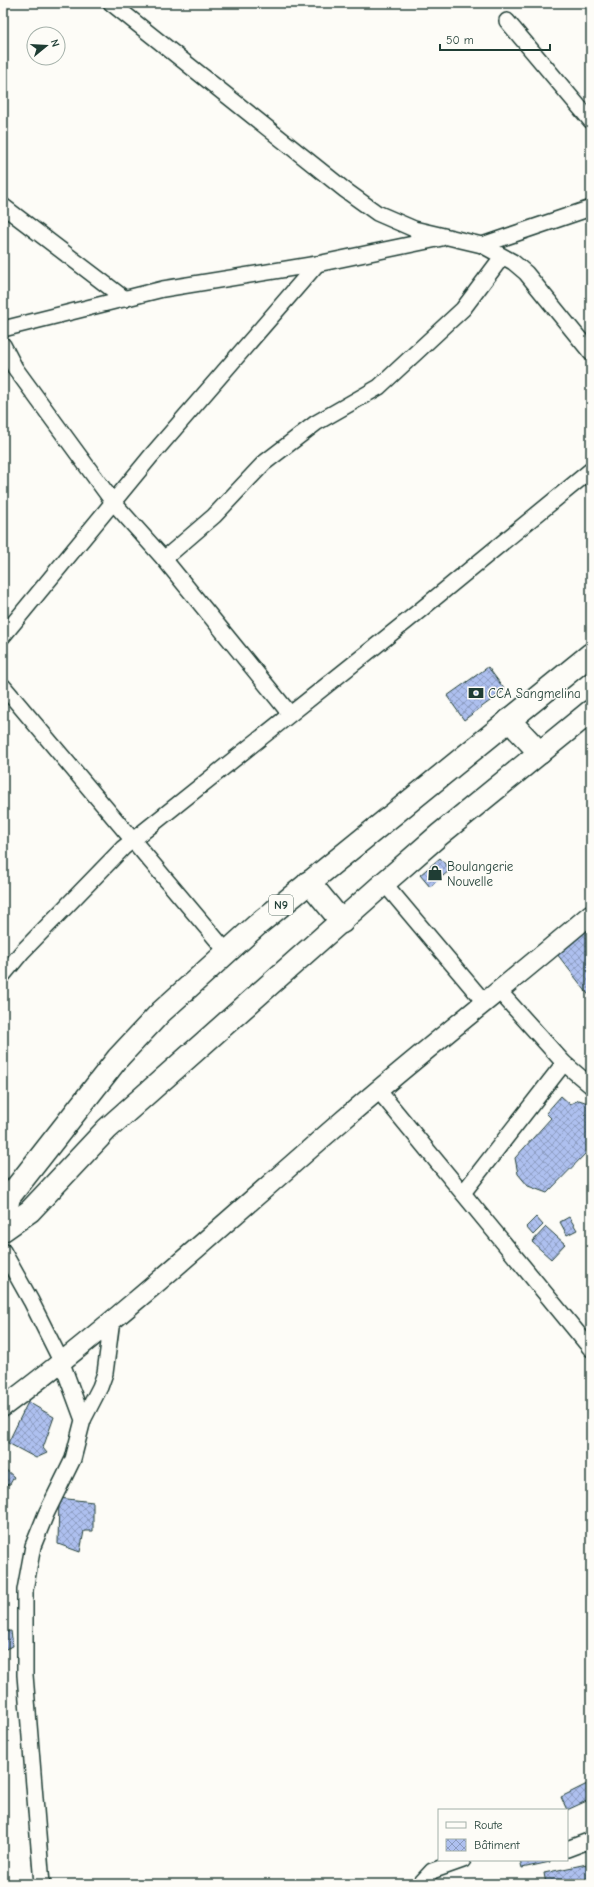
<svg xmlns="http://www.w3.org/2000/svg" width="594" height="1887" font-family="'Comic Neue',sans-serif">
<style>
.building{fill:url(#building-cross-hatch);stroke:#1f3d34}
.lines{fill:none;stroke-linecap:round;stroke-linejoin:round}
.minor-casing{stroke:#1f3d34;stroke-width:18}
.tertiary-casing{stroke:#1f3d34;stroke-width:22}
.trunk-casing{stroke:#1f3d34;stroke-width:25}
.minor{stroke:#fdfcf7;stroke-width:15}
.tertiary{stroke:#fdfcf7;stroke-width:19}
.trunk{stroke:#fdfcf7;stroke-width:22}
.labels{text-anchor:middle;stroke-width:3;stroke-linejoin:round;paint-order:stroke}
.shield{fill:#fdfcf7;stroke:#62766e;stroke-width:1}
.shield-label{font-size:12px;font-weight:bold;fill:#1f3d34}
.poi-label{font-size:13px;fill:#1f3d34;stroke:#fdfcf7;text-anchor:start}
</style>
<defs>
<pattern id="building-cross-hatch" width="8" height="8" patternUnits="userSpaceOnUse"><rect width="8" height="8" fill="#aec0ef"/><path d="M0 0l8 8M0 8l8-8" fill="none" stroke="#8d9dc2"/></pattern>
</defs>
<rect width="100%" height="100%" fill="#fdfcf7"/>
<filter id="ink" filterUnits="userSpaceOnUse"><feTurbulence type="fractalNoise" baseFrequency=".025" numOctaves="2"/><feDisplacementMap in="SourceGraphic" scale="8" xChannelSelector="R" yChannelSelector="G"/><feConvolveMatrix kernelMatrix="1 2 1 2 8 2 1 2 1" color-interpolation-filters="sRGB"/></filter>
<g filter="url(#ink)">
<!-- building -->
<g class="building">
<path d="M 488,667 L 505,690 L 464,720 L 447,696 Z"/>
<path d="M 440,858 L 450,870 L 430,887 L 420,875 Z"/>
<path d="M 591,923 L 591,998 L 557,954 Z"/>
<path d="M 561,1096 L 570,1104 L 579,1100 L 591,1104 L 591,1156 L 587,1152 L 547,1193 L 528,1186 L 518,1174 L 515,1158 L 551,1118 L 546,1113 Z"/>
<path d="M 536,1217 L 543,1225 L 533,1235 L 526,1227 Z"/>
<path d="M 569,1217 L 577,1230 L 567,1235 L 560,1222 Z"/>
<path d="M 546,1227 L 565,1244 L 551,1259 L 532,1242 Z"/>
<path d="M 28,1402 L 54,1417 L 43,1448 L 47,1453 L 36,1458 L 8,1443 Z"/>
<path d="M 3,1467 L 14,1477 L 10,1484 L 5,1485 L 3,1494 Z"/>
<path d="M 59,1498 L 93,1502 L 93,1531 L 84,1531 L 80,1552 L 58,1544 Z"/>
<path d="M 11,1631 L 13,1646 L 3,1650 L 3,1632 Z"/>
<path d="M 3,1671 L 6,1710 L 3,1710 Z"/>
<path d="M 591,1782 L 591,1799 L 567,1810 L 561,1797 Z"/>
<path d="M 520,1860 L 550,1860 L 550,1862 L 522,1868 Z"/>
<path d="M 587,1864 L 591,1884 L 546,1884 L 544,1873 Z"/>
</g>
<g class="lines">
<defs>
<g id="minor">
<path d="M 111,3 L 345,190 L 377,213 L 414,229 L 482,245 L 513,262 L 526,273 L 591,353"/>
<path d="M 507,21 L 591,121"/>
<path d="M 3,206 L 125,299"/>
<path d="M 482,245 L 591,208"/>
<path d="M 3,329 L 163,289 L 317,264 L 442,238"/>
<path d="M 3,345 L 15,368 L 113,502 L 164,559 L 290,714"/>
<path d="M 164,559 L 214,516 L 264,463 L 316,423 L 379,387 L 463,309 L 502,257"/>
<path d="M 3,636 L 151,456 L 317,264"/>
<path d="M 3,686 L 227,952"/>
<path d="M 384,883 L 485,1003"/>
<path d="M 3,975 L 22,952 L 123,848 L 407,621 L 591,470"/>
<path d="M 499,991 L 564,1063 L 591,1086"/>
<path d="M 378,1090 L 591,1349"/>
<path d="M 463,1193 L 564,1063"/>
<path d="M 3,1251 L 31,1301 L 62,1363 L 83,1420 L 73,1459 L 46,1514 L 33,1546 L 25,1590 L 25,1675 L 42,1884"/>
<path d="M 83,1420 L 100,1387 L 105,1373 L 112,1320"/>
<path d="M 567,1849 L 591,1840"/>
<path d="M 420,1884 L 432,1871 L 463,1860"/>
</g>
<path id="tertiary" d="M 3,1407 C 121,1319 230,1218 342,1121 C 424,1050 509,984 591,914"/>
<g id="trunk">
<path d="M 509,720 L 540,753"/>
<path d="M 309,882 L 342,922"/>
<path d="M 3,1224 L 9,1197 L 118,1058 L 161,1012 L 257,925 L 591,654"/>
<path d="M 3,1230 L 30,1211 L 107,1129 L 384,883 L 439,835 L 591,711"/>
</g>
</defs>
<!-- minor casing -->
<use href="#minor" class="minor-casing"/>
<!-- tertiary casing -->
<use href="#tertiary" class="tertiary-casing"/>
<!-- trunk casing -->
<use href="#trunk" class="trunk-casing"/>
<!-- minor -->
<use href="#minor" class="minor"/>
<!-- tertiary -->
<use href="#tertiary" class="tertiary"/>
<!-- trunk -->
<use href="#trunk" class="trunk"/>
</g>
</g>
<!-- icons -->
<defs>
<symbol id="bank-bare" viewBox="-9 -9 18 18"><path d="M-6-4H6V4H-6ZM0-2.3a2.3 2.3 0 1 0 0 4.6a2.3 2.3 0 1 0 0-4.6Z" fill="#1f3d34" stroke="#fdfcf7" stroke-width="2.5" paint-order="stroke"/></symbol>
<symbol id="shop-bare" viewBox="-9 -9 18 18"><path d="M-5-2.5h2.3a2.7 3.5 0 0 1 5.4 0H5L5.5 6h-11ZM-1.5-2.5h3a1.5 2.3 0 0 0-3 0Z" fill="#1f3d34" stroke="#fdfcf7" stroke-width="2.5" paint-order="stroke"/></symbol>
</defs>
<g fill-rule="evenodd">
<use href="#bank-bare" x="465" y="682" width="22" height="22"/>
<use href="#shop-bare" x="424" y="862" width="22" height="22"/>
</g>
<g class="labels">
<!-- shield labels -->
<rect class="shield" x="269" y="895" width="24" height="20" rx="3"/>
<g class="shield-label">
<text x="281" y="909">N9</text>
</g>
<!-- poi labels -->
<g class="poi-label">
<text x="488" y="698">CCA Sangmelina</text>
<text x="447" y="871">Boulangerie<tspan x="447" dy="15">Nouvelle</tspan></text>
</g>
</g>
<!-- margin -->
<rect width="594" height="1887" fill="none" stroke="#fdfcf7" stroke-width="16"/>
<rect x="8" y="8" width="578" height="1871" fill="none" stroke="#1f3d34" stroke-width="1.5" filter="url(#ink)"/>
<!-- legend -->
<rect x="438" y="1809" width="130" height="52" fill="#fdfcf7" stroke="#a4b0a9"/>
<rect x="446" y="1822" width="20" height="6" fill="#fdfcf7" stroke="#a4b0a9"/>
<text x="474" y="1829" font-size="12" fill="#1f3d34">Route</text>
<rect x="446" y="1839" width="20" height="12" fill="url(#building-cross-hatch)" stroke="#a4b0a9"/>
<text x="474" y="1849" font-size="12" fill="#1f3d34">Bâtiment</text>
<!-- north arrow -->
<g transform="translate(46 46) rotate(72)"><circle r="19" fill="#fdfcf7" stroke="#a4b0a9"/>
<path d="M0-3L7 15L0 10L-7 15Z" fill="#1f3d34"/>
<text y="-6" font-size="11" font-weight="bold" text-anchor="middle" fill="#1f3d34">N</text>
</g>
<!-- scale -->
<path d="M440 44v6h110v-6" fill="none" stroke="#1f3d34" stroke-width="2"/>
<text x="446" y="44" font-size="12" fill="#1f3d34" stroke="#fdfcf7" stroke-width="3" paint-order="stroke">50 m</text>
</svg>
